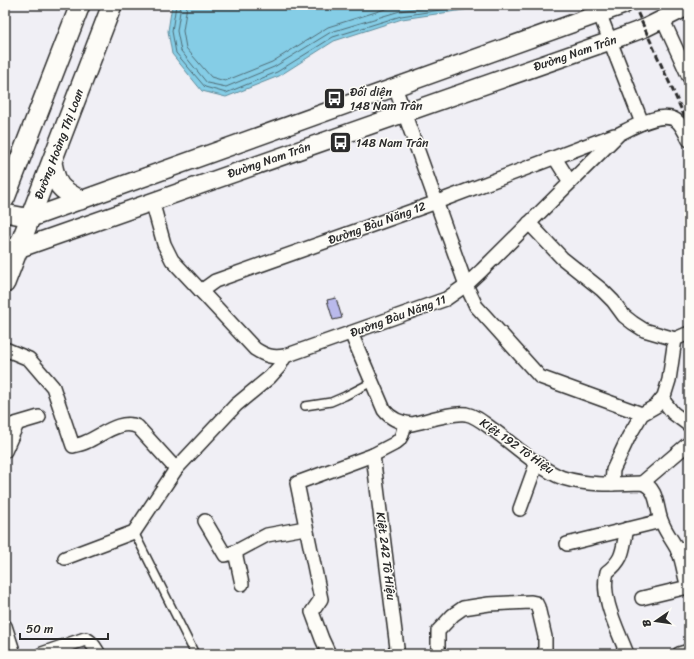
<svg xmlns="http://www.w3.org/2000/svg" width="694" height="659" font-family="Sriracha,sans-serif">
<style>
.water{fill:#85cde6;stroke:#618c9b}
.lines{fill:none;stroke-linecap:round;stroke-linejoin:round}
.shore{stroke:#4f6c76;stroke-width:1}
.building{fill:#babaec;stroke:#2b2b2b}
.service-casing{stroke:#2b2b2b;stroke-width:10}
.minor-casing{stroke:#2b2b2b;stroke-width:16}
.tertiary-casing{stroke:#2b2b2b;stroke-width:20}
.secondary-casing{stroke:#2b2b2b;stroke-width:22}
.service{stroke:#fdfcf7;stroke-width:7}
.minor{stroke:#fdfcf7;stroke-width:13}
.tertiary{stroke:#fdfcf7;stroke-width:17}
.secondary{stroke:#fdfcf7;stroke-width:19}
.rail{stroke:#2b2b2b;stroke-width:3;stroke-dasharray:6 3;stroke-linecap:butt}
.labels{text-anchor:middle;stroke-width:3;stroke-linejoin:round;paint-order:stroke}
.street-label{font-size:12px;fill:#2b2b2b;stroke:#fdfcf7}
.poi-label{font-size:12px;fill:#2b2b2b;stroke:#fdfcf7;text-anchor:start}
</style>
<rect width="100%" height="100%" fill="#f0eff5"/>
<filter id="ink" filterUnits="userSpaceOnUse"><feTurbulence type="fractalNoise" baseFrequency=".025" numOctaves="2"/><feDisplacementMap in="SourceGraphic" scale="8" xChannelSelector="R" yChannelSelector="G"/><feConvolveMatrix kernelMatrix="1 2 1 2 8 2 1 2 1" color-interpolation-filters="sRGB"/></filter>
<g filter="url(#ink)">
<!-- water -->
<path class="water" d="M 172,5 L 484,5 L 477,8 L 402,19 L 334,41 L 279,76 L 226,97 L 202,91 L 172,54 L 168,31 Z"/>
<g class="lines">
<!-- shore -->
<g class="shore">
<path d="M 176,5 L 172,31 L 176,53 L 205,87 L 226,93 L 277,72 L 333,37 L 401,16 L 473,5"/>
<path d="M 181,5 L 177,31 L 181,51 L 207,83 L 226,87 L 274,67 L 331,32 L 400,11 L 439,5"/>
<path d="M 187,5 L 183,31 L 186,48 L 211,77 L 225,81 L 272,62 L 328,27 L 398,5"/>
</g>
</g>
<!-- building -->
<path class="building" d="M 336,298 L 342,318 L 333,320 L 327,300 Z"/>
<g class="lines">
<defs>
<g id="service">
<path d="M 305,406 L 331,402 L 345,396 L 372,382"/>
<path d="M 134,532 L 195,654"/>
</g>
<g id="minor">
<path d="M 600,15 L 642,123"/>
<path d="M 663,20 L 689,77"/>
<path d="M 395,87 L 466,285 L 476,306 L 540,377 L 642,414"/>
<path d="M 555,158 L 570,182"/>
<path d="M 152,201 L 164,244 L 172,260 L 255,349 C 266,356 272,358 285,356 L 446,299 L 466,285 L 482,270 L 619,134 C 633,127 666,108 679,123 C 683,128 686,134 689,140"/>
<path d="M 529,223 L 562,258 L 602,290 L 613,301 L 624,316 L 633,323 L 644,330 L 675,339 L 689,333"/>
<path d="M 201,291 L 215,281 L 437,202 L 614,135"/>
<path d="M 351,333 L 384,410 C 391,419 400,423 412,424 C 426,421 453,412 466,414 C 477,416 486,425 495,431 C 514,445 541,470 563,478 C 589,486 615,484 642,483 C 658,488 656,507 661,520 C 665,532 674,542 679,553 C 684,565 684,578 689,589"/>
<path d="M 5,349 L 29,359 L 53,387 L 73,446 C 77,445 82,444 86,442 C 101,436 121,418 138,427 L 176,469"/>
<path d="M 662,399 L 673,413 L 689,425"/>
<path d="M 5,427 L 39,417"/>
<path d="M 5,451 L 17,424"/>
<path d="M 373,455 L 397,648 L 396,652 L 392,654"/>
<path d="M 642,483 L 689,443"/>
<path d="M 612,484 L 613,470 L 629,436 L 642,414 L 656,406 L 664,396 L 669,380 L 675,339"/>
<path d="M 520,509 L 537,462"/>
<path d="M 205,521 L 225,555 L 235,552 L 267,535 L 305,528"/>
<path d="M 627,529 C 622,549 625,558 607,572 C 600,597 618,630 627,654"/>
<path d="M 567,544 L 661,521"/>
<path d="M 235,552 L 242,584"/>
<path d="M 678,552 L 689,546"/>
<path d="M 65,558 L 134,532 L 176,469 L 236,405 L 270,377 L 279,367 L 285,356"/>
<path d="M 642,598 L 688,587"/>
<path d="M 5,626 L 14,654"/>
<path d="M 42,654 L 85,639 C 92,641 95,648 99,654"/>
<path d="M 329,654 L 322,639 L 312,612 L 321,599 L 297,483 L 373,455 L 394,444 L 399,440 L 402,435 L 405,423"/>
<path d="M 438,654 L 438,631 L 453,615 L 463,608 L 489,604 L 531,602 L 536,603 L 538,607 L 545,637 L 545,654"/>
<path d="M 679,654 L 689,651"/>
</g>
<g id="tertiary">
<path d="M 5,213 L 31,218 L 624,5"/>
<path d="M 5,247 L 18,249 L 610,41 L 645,28 L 689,6"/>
</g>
<g id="secondary">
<path d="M 52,163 C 57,187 59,188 80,200"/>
<path d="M 5,198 L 80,5"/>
<path d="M 5,283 L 112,5"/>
</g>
</defs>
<!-- service casing -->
<use href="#service" class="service-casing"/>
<!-- minor casing -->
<use href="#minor" class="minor-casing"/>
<!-- tertiary casing -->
<use href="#tertiary" class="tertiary-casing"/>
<!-- secondary casing -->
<use href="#secondary" class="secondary-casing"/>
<!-- service -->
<use href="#service" class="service"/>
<!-- minor -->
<use href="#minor" class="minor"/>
<!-- tertiary -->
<use href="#tertiary" class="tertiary"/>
<!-- secondary -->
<use href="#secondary" class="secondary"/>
<!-- rail -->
<path class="rail" d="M 634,5 L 689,126"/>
</g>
</g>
<!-- icons -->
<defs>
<symbol id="bus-square" viewBox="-11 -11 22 22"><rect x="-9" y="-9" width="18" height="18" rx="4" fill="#2b2b2b" stroke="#fdfcf7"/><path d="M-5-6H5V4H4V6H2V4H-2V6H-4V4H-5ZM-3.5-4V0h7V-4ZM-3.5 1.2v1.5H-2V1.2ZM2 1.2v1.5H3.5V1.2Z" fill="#fff"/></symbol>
</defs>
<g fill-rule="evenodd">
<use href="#bus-square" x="322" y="86" width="25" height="25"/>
<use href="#bus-square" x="328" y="130" width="25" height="25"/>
</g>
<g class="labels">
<!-- street labels -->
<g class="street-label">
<text transform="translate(575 53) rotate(-19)" y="4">Đường Nam Trân</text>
<text transform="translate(59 144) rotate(-69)" y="4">Đường Hoàng Thị Loan</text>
<text transform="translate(269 160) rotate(-19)" y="4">Đường Nam Trân</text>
<text transform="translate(377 223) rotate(-20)" y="4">Đường Bàu Năng 12</text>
<text transform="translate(398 316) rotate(-20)" y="4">Đường Bàu Năng 11</text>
<text transform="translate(517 446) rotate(35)" y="4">Kiệt 192 Tô Hiệu</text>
<text transform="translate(386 556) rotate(83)" y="4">Kiệt 242 Tô Hiệu</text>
</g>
<!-- poi labels -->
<g class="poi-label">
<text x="350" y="96">Đối diện<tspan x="350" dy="14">148 Nam Trân</tspan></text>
<text x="356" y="147">148 Nam Trân</text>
</g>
</g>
<!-- margin -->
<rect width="694" height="659" fill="none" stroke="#fdfcf7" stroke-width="20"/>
<rect x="10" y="10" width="674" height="639" fill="none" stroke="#2b2b2b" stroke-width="1.5" filter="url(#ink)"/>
<!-- north arrow -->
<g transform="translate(656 621) rotate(257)" stroke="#fdfcf7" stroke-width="3" paint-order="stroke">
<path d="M0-3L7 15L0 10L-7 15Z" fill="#2b2b2b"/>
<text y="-6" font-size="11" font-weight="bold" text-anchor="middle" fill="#2b2b2b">B</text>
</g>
<!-- scale -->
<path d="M20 633v6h88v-6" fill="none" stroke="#2b2b2b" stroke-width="2"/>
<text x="26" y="633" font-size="12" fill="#2b2b2b" stroke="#fdfcf7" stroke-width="3" paint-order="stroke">50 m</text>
</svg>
